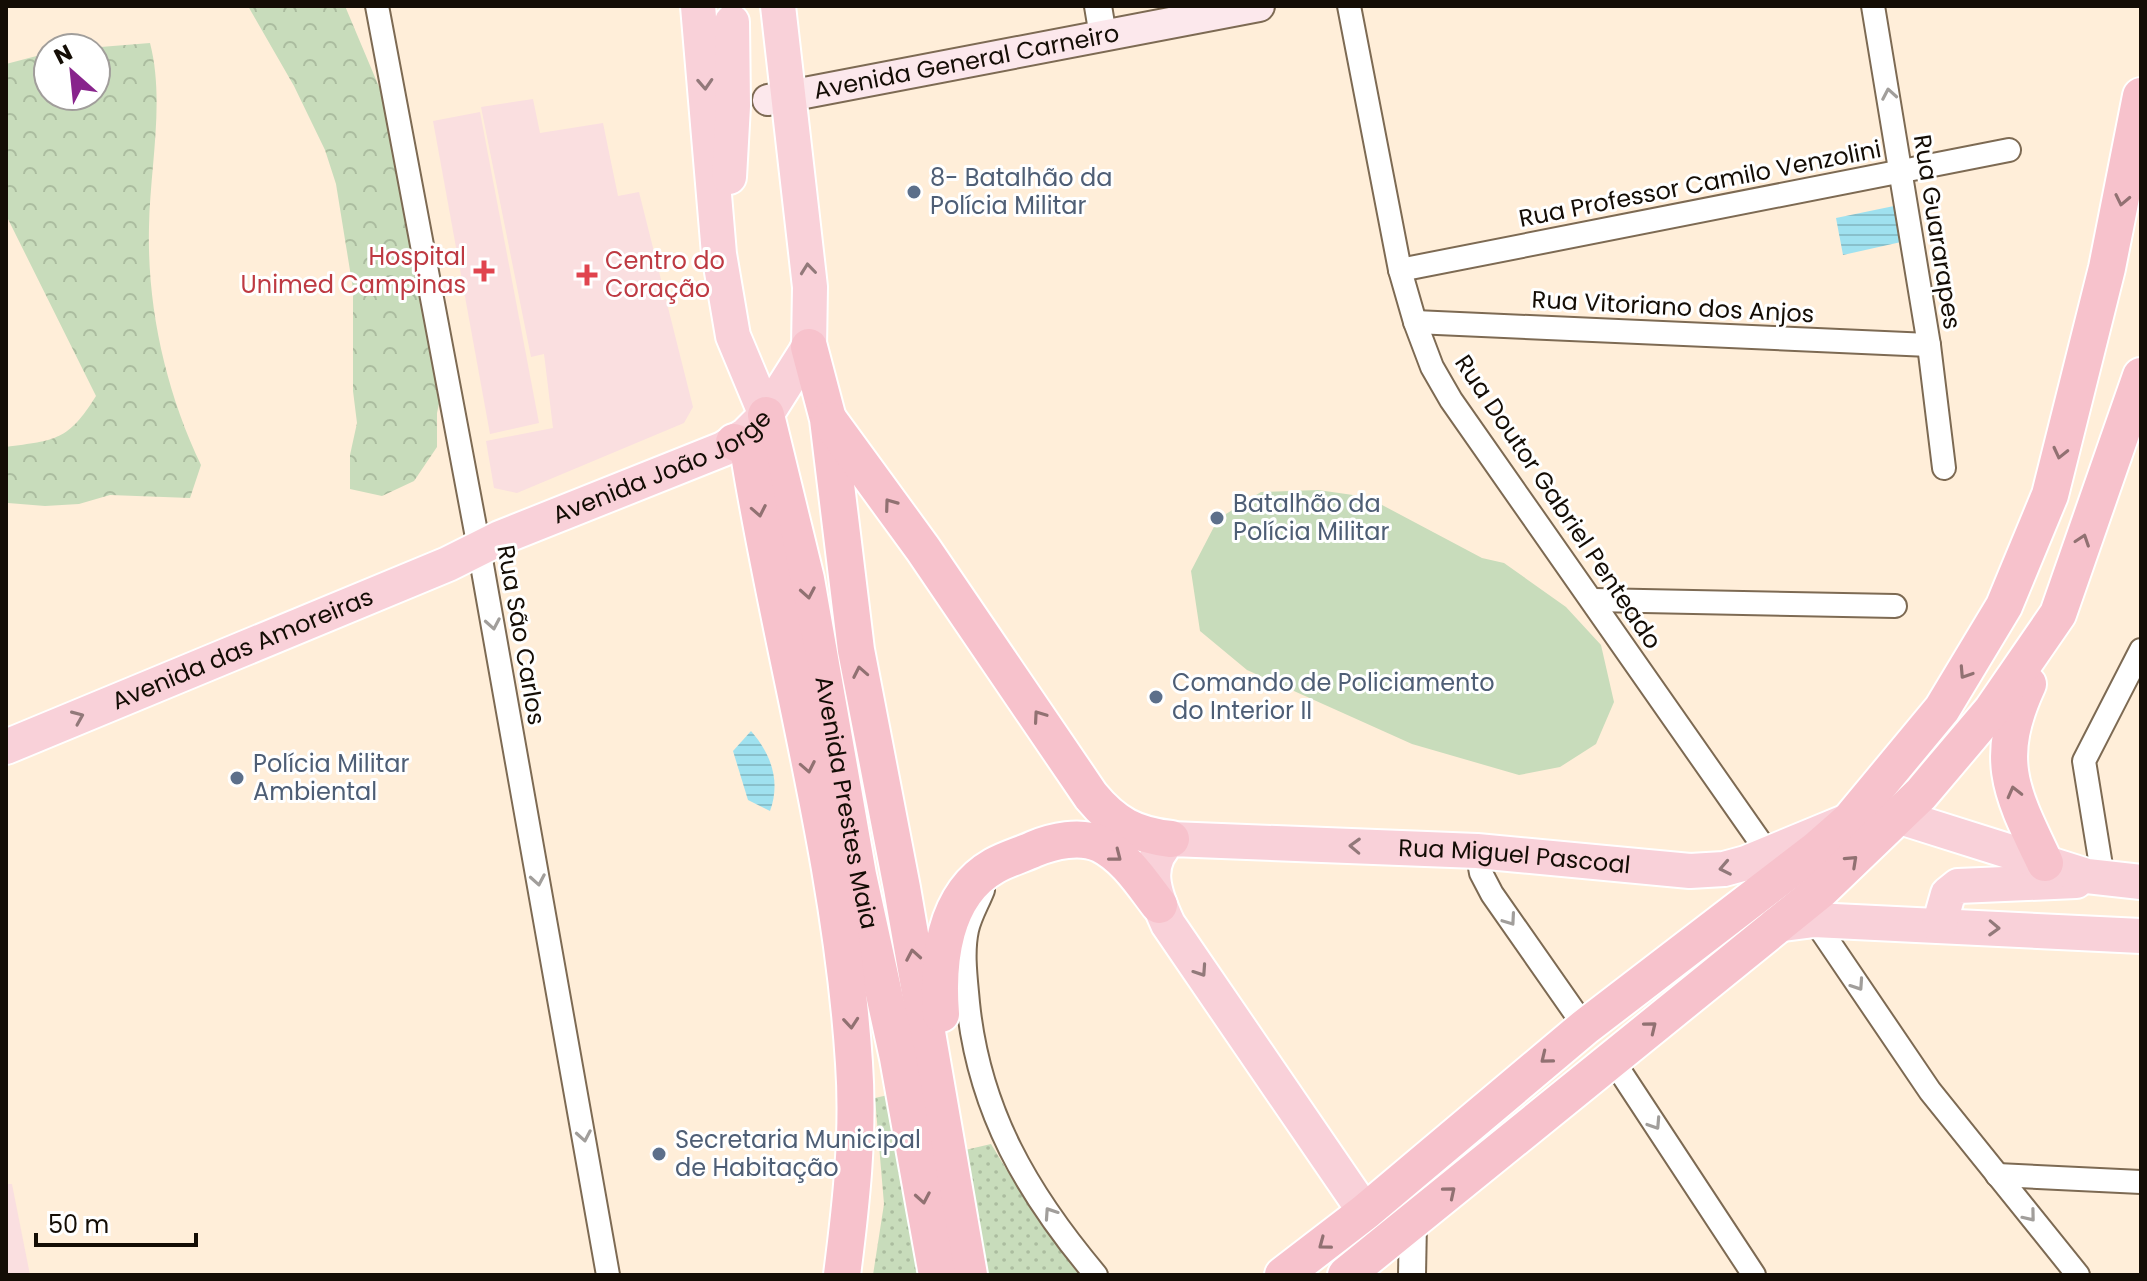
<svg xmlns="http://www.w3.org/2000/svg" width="2147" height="1281" font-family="Poppins,sans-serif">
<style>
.medical{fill:#fadfe0}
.forest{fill:url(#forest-crowns)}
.park{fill:url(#park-dots)}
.pitch{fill:#c8dcbb}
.water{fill:url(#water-rules)}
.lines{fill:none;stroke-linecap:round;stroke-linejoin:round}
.minor-casing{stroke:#7d6a53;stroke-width:26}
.tertiary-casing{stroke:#7d6a53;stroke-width:30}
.secondary-casing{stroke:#7d6a53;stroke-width:34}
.primary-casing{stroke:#fff;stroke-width:38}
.trunk-casing{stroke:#fff;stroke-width:40}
.minor{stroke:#fff;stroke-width:22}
.tertiary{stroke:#fff;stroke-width:26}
.secondary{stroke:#fce8ec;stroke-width:30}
.primary{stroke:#f9d1d9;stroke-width:34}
.trunk{stroke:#f7c2cc;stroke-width:36}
.oneway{stroke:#92797a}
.oneway2{stroke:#a19e9b}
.oneway3{stroke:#917172}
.service-dot{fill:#5c6f8a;stroke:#fff;stroke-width:3}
.health-dot{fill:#e0444e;stroke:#fff;stroke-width:3}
.labels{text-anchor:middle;stroke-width:6;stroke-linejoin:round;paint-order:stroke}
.street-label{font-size:24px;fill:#140d05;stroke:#fff}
.service-label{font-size:24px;fill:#4e5e75;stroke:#fff;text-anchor:start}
.health-label{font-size:24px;fill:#be3a42;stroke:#fff;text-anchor:end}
</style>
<defs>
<pattern id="forest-crowns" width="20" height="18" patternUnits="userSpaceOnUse" patternTransform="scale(2)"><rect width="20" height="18" fill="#c8dcbb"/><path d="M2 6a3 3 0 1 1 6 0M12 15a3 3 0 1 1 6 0" fill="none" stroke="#abbc9f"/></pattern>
<pattern id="park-dots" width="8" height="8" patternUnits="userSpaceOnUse" patternTransform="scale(2)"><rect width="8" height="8" fill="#c8dcbb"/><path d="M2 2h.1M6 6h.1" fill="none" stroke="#abbc9f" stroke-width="1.8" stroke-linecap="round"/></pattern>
<pattern id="water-rules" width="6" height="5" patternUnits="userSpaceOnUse" patternTransform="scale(2)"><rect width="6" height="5" fill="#9fe1ef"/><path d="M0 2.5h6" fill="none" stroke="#88c0cb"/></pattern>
</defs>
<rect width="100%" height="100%" fill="#ffeed9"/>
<!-- medical -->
<g class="medical">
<path d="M 533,99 L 540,133 L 603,123 L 618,196 L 639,192 L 693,407 L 684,423 L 517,493 L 494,488 L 486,441 L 553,428 L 544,354 L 531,357 L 481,107 Z"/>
<path d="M 480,112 L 539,423 L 490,434 L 433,121 Z"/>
<path d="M 6,1184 L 12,1184 L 30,1275 L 6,1275 Z"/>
</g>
<!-- forest -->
<g class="forest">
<path d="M 248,6 L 345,6 L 382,94 L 444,381 L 437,413 L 437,447 L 414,481 L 382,496 L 350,489 L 350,455 L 357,423 L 353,391 L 353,289 L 336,184 L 325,150 L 294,86 Z"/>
<path d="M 150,43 C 165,101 150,167 149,227 C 147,308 166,392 201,465 L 190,498 L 110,495 L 79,504 L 45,506 L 8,503 L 6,447 C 56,440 68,441 96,396 L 6,215 L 6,64 L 48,53 L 48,96 L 96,96 L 96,48 L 88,48 Z"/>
</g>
<!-- park -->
<g class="park">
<path d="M 888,1095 L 920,1275 L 873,1275 L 884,1204 L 875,1098 Z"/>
<path d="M 991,1144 L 1035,1216 L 1079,1275 L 988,1275 L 961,1151 Z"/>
</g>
<!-- pitch -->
<path class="pitch" d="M 1318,490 L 1367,497 L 1482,558 L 1504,563 L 1566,607 L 1601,645 L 1614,702 L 1596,744 L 1560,767 L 1519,775 L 1412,744 L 1247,670 L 1200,631 L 1191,571 L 1218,519 L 1261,492 Z"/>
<!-- water -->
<g class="water">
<path d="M 1894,206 L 1901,242 L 1843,255 L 1836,218 Z"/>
<path d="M 751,731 C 771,754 781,781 770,811 L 748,800 L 733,751 Z"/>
</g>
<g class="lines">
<defs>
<g id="minor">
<path d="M 377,6 L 479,548 L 608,1275"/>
<path d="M 1349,6 L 1400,270 L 1415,322 L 1432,367 L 1451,400 L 1768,853"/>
<path d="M 1873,6 L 1929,345 L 1944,468"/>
<path d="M 1400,270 L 2009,150"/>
<path d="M 1415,322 L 1929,345"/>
<path d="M 1594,600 L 1895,606"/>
<path d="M 1477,851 L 1481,873 L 1492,894 L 1585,1027"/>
<path d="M 2103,878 L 2084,761 L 2141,650"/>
<path d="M 983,890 C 978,903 970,916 967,930 C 962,953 966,980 968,1003 C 979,1111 1027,1193 1096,1275"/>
<path d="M 1814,920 L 1930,1091 L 2078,1275"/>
<path d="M 1612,1059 L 1754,1275"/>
<path d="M 1997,1175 L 2141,1182"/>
</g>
<g id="tertiary">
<path d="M 1098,6 L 1103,36"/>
<path d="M 1412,1275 L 1413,1222"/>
</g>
<g id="secondary">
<path id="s1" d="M 768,100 L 1259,6"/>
</g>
<g id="primary">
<path d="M 698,6 L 719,254 L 733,336 L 766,415"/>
<path d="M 729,177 L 733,106 L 732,22"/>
<path id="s2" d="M 6,747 L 448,564 L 500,538 L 723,449 L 746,435 L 766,415 L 809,347 L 810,287 L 778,6"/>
<path d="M 1776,925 L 1814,920 L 2141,936"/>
<path d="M 1939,926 L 1948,894 L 1958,886 L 2076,881"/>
<path id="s3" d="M 1365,1212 L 1168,924 C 1154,894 1142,863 1171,839 L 1477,851 L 1690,871 L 1724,869 L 1746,863 L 1850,820 L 1900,817 L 2087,876 L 2141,882"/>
</g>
<g id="trunk">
<path d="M 809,347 L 828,419 L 856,650 L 902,888 L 969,1275"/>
<path id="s4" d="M 766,415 L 806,579 L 858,875 L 898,1058 L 937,1275"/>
<path d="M 829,420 L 923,549 L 1091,796 C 1114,824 1135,835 1171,839"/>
<path d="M 734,442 L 743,446 L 749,454 C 782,657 841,858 854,1063 C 859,1134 851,1205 842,1275"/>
<path d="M 2028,684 C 1993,760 2011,792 2045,863"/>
<path d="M 941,1014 C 937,963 943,895 994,866 C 1006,859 1021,855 1034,849 C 1053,841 1080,835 1100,844 C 1126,857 1142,883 1159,905"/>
<path d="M 1283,1275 L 1365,1212 L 1585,1027 L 1817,849 L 1850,820 L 1942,709 L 2004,606 L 2050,495 L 2107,268 L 2141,96"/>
<path d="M 1346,1275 L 1821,890 L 1921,794 L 1992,710 L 2058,614 L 2141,376"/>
</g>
</defs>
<!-- minor casing -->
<use href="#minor" class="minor-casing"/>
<!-- tertiary casing -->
<use href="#tertiary" class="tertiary-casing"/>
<!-- secondary casing -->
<use href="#secondary" class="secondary-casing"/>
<!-- primary casing -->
<use href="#primary" class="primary-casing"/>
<!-- trunk casing -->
<use href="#trunk" class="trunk-casing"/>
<!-- minor -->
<use href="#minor" class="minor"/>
<!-- tertiary -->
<use href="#tertiary" class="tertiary"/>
<!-- secondary -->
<use href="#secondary" class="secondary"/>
<!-- primary -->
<use href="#primary" class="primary"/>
<!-- trunk -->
<use href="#trunk" class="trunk"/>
</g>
<!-- one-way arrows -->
<defs><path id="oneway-chevron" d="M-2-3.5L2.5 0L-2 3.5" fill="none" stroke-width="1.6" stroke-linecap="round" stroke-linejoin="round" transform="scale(2)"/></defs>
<g class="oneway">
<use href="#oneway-chevron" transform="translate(705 84) rotate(87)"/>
<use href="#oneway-chevron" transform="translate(808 269) rotate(-96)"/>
<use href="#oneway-chevron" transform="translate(78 717) rotate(-23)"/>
<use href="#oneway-chevron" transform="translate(1355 846) rotate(-178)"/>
<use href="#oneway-chevron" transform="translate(1725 868) rotate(169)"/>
<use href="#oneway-chevron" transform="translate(1994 928) rotate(2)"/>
<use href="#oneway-chevron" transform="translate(1201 971) rotate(56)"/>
</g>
<g class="oneway2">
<use href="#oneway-chevron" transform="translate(1889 94) rotate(-100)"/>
<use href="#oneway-chevron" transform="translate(493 624) rotate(80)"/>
<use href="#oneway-chevron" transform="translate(538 880) rotate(80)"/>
<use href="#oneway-chevron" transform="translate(1510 920) rotate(55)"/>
<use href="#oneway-chevron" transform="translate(1858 985) rotate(56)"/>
<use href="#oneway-chevron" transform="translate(1655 1124) rotate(57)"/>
<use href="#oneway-chevron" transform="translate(584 1136) rotate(80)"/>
<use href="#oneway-chevron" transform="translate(1050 1213) rotate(-124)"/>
<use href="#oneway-chevron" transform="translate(2030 1216) rotate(51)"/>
</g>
<g class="oneway3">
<use href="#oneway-chevron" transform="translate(2122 200) rotate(102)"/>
<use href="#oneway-chevron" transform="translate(2060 453) rotate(103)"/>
<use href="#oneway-chevron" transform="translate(890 504) rotate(-126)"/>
<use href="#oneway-chevron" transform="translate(759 511) rotate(79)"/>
<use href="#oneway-chevron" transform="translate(2083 540) rotate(-71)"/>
<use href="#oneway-chevron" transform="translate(808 593) rotate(80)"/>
<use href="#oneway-chevron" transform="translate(860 672) rotate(-101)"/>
<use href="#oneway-chevron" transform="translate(1965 673) rotate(123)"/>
<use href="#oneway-chevron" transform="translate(1039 716) rotate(-125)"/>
<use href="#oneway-chevron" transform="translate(808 767) rotate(79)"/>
<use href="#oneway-chevron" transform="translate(2014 792) rotate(-104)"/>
<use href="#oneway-chevron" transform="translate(1116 856) rotate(38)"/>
<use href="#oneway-chevron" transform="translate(1852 861) rotate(-43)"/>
<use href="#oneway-chevron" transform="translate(913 955) rotate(-100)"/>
<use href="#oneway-chevron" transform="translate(851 1023) rotate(85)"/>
<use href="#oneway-chevron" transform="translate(1651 1027) rotate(-39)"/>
<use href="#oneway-chevron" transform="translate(1546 1058) rotate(141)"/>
<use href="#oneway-chevron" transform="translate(1450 1192) rotate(-40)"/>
<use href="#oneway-chevron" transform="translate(923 1198) rotate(80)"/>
<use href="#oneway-chevron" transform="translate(1324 1244) rotate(143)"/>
</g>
<!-- markers -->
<g class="service-dot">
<circle cx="914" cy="192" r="8"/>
<circle cx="1217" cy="518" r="8"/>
<circle cx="1156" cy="697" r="8"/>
<circle cx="237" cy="778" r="8"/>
<circle cx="659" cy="1154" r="8"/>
</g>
<g class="health-dot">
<path d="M480 259h8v8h8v8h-8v8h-8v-8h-8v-8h8z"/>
<path d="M583 263h8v8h8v8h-8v8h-8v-8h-8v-8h8z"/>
</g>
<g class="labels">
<!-- street labels -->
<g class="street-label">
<text dy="8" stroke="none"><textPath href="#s1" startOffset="202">Avenida General Carneiro</textPath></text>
<text transform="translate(1700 184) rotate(-11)" y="8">Rua Professor Camilo Venzolini</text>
<text transform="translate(1937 232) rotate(81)" y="8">Rua Guararapes</text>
<text transform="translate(1673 307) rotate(3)" y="8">Rua Vitoriano dos Anjos</text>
<text dy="8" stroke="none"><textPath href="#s2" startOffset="714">Avenida João Jorge</textPath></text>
<text transform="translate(1558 502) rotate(56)" y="8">Rua Doutor Gabriel Penteado</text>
<text transform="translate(521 635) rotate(80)" y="8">Rua São Carlos</text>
<text dy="8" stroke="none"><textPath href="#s2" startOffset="256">Avenida das Amoreiras</textPath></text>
<text dy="8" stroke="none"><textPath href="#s4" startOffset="396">Avenida Prestes Maia</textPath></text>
<text dy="8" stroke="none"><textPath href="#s3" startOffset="786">Rua Miguel Pascoal</textPath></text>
</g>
<!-- service labels -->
<g class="service-label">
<text x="930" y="186">8- Batalhão da<tspan x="930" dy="28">Polícia Militar</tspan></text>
<text x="1233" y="512">Batalhão da<tspan x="1233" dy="28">Polícia Militar</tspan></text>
<text x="1172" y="691">Comando de Policiamento<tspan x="1172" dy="28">do Interior II</tspan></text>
<text x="253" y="772">Polícia Militar<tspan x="253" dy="28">Ambiental</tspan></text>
<text x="675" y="1148">Secretaria Municipal<tspan x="675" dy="28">de Habitação</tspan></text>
</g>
<!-- health labels -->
<g class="health-label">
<text x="466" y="265">Hospital<tspan x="466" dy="28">Unimed Campinas</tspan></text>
<text x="605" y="269" text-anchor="start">Centro do<tspan x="605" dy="28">Coração</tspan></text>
</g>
</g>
<!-- border -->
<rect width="2147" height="1281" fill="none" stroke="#140d05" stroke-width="16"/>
<!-- north arrow -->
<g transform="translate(72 72) rotate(333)"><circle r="38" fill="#ffffff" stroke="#a19e9b" stroke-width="2"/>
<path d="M0-6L14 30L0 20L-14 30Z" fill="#88248c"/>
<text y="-12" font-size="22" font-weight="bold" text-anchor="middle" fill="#140d05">N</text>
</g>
<!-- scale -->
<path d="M36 1233v12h160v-12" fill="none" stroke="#140d05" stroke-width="4"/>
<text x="48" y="1233" font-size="24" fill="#140d05" stroke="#ffffff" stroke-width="6" paint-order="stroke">50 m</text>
</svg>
